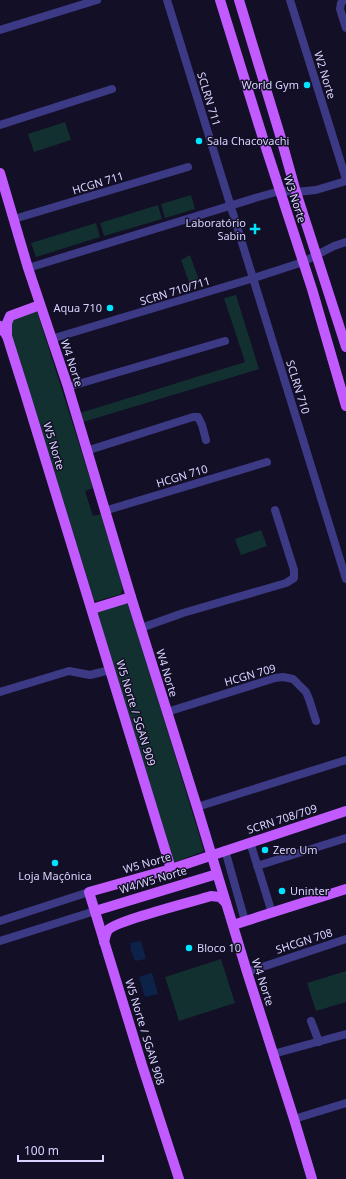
<svg xmlns="http://www.w3.org/2000/svg" width="346" height="1179" font-family="'Noto Sans',sans-serif">
<style>
.green{fill:#12302f}
.water{fill:#0c2248}
.lines{fill:none;stroke-linecap:round;stroke-linejoin:round}
.minor{stroke:#3d3a85;stroke-width:8}
.major{stroke:#c25bff;stroke-width:10}
.poi-dot{fill:#00e5ff;stroke:#130f26;stroke-width:1.5}
.labels{text-anchor:middle;stroke-width:3;stroke-linejoin:round;paint-order:stroke}
.street-label{font-size:11px;fill:#d9d4ff;stroke:#130f26}
.poi-label{font-size:11px;fill:#d9d4ff;stroke:#130f26;text-anchor:start}
</style>
<rect width="100%" height="100%" fill="#130f26"/>
<!-- green -->
<g class="green">
<path d="M 65,122 L 71,140 L 34,152 L 28,134 Z"/>
<path d="M 191,195 L 195,209 L 165,218 L 161,204 Z"/>
<path d="M 158,205 L 162,219 L 104,236 L 100,223 Z"/>
<path d="M 96,223 L 100,237 L 36,257 L 31,243 Z"/>
<path d="M 190,255 L 200,283 L 190,285 L 181,260 Z"/>
<path d="M 236,295 L 259,369 L 83,422 L 80,413 L 245,362 L 224,298 Z"/>
<path d="M 37,311 L 93,488 L 85,491 L 93,516 L 101,514 L 123,588 L 121,594 L 97,601 L 94,600 L 7,322 Z"/>
<path d="M 261,530 L 267,546 L 241,555 L 235,539 Z"/>
<path d="M 124,601 L 129,604 L 204,851 L 173,863 L 97,611 Z"/>
<path d="M 221,959 L 235,1003 L 179,1021 L 165,977 Z"/>
<path d="M 346,971 L 346,1002 L 316,1011 L 307,983 Z"/>
</g>
<!-- water -->
<g class="water">
<path d="M 141,941 L 146,959 L 135,961 L 130,948 L 131,948 L 130,943 Z"/>
<path d="M 152,973 L 158,994 L 145,997 L 139,977 Z"/>
</g>
<g class="lines">
<!-- minor -->
<g class="minor">
<path d="M 167,0 L 346,579"/>
<path d="M 290,0 L 346,179"/>
<path d="M 344,0 L 341,3 L 340,9 L 346,28"/>
<path d="M 0,30 L 97,0"/>
<path d="M 0,125 L 112,89"/>
<path d="M 14,219 L 188,167"/>
<path d="M 28,268 L 255,198 L 280,191 L 296,192 L 316,190 L 346,181"/>
<path d="M 51,339 L 254,278 L 303,262 L 334,246 L 346,242"/>
<path d="M 68,387 L 225,341"/>
<path d="M 86,451 L 193,417 L 198,417 L 202,425 L 206,440"/>
<path d="M 104,511 L 267,462"/>
<path d="M 141,628 L 183,613 L 286,583 L 294,578 L 294,570 L 275,510"/>
<path d="M 0,692 L 69,671 L 90,675 L 110,670"/>
<path d="M 167,712 L 275,678 L 283,677 L 293,679 L 306,692 L 309,699 L 316,721"/>
<path d="M 197,807 L 346,760"/>
<path d="M 250,842 L 272,913"/>
<path d="M 225,850 L 245,921"/>
<path d="M 257,866 L 346,838"/>
<path d="M 0,921 L 89,892"/>
<path d="M 0,941 L 95,911"/>
<path d="M 247,972 L 346,939"/>
<path d="M 311,1021 L 319,1042"/>
<path d="M 273,1054 L 346,1034"/>
<path d="M 294,1119 L 346,1103"/>
</g>
<!-- major -->
<g class="major">
<path d="M 220,0 L 266,148 L 312,289 L 346,406"/>
<path d="M 239,0 L 280,135 L 296,192 L 346,347"/>
<path d="M 0,173 L 28,268 L 68,387 L 131,597 L 197,807 L 247,972 L 294,1119 L 312,1179"/>
<path d="M 0,326 L 7,336 L 25,393 L 171,869"/>
<path d="M 7,336 L 7,323 L 10,316 L 40,305"/>
<path d="M 92,609 L 131,597"/>
<path d="M 95,911 L 217,874"/>
<path d="M 233,925 L 346,889"/>
<path d="M 104,942 C 105,938 106,933 108,930 C 115,921 195,901 211,896 L 220,897 L 226,903"/>
<path d="M 179,1179 L 142,1065 L 89,892 L 171,869 L 346,811"/>
</g>
</g>
<!-- markers -->
<g class="poi-dot">
<circle cx="307" cy="85" r="4"/>
<circle cx="199" cy="141" r="4"/>
<path d="M253 223h4v4h4v4h-4v4h-4v-4h-4v-4h4z"/>
<circle cx="110" cy="308" r="4"/>
<circle cx="265" cy="850" r="4"/>
<circle cx="55" cy="863" r="4"/>
<circle cx="282" cy="891" r="4"/>
<circle cx="189" cy="948" r="4"/>
</g>
<g class="labels">
<!-- street labels -->
<g class="street-label">
<text transform="translate(325 75) rotate(73)" y="4">W2 Norte</text>
<text transform="translate(209 99) rotate(73)" y="4">SCLRN 711</text>
<text transform="translate(98 183) rotate(-17)" y="4">HCGN 711</text>
<text transform="translate(295 199) rotate(72)" y="4">W3 Norte</text>
<text transform="translate(175 291) rotate(-17)" y="4">SCRN 710/711</text>
<text transform="translate(72 363) rotate(72)" y="4">W4 Norte</text>
<text transform="translate(298 387) rotate(73)" y="4">SCLRN 710</text>
<text transform="translate(54 446) rotate(73)" y="4">W5 Norte</text>
<text transform="translate(182 476) rotate(-17)" y="4">HCGN 710</text>
<text transform="translate(167 673) rotate(73)" y="4">W4 Norte</text>
<text transform="translate(250 675) rotate(-16)" y="4">HCGN 709</text>
<text transform="translate(136 713) rotate(73)" y="4">W5 Norte / SGAN 909</text>
<text transform="translate(282 819) rotate(-18)" y="4">SCRN 708/709</text>
<text transform="translate(147 863) rotate(-16)" y="4">W5 Norte</text>
<text transform="translate(153 880) rotate(-17)" y="4">W4/W5 Norte</text>
<text transform="translate(304 941) rotate(-18)" y="4">SHCGN 708</text>
<text transform="translate(263 982) rotate(72)" y="4">W4 Norte</text>
<text transform="translate(145 1032) rotate(73)" y="4">W5 Norte / SGAN 908</text>
</g>
<!-- poi labels -->
<g class="poi-label">
<text x="299" y="89" text-anchor="end">World Gym</text>
<text x="207" y="145">Sala Chacovachi</text>
<text x="246" y="227" text-anchor="end">Laboratório<tspan x="246" dy="13">Sabin</tspan></text>
<text x="102" y="312" text-anchor="end">Aqua 710</text>
<text x="273" y="854">Zero Um</text>
<text x="55" y="880" text-anchor="middle">Loja Maçônica</text>
<text x="290" y="895">Uninter</text>
<text x="197" y="952">Bloco 10</text>
</g>
</g>
<!-- scale -->
<path d="M18 1155v6h85v-6" fill="none" stroke="#d9d4ff" stroke-width="2"/>
<text x="24" y="1155" font-size="12" fill="#d9d4ff" stroke="#130f26" stroke-width="3" paint-order="stroke">100 m</text>
</svg>
